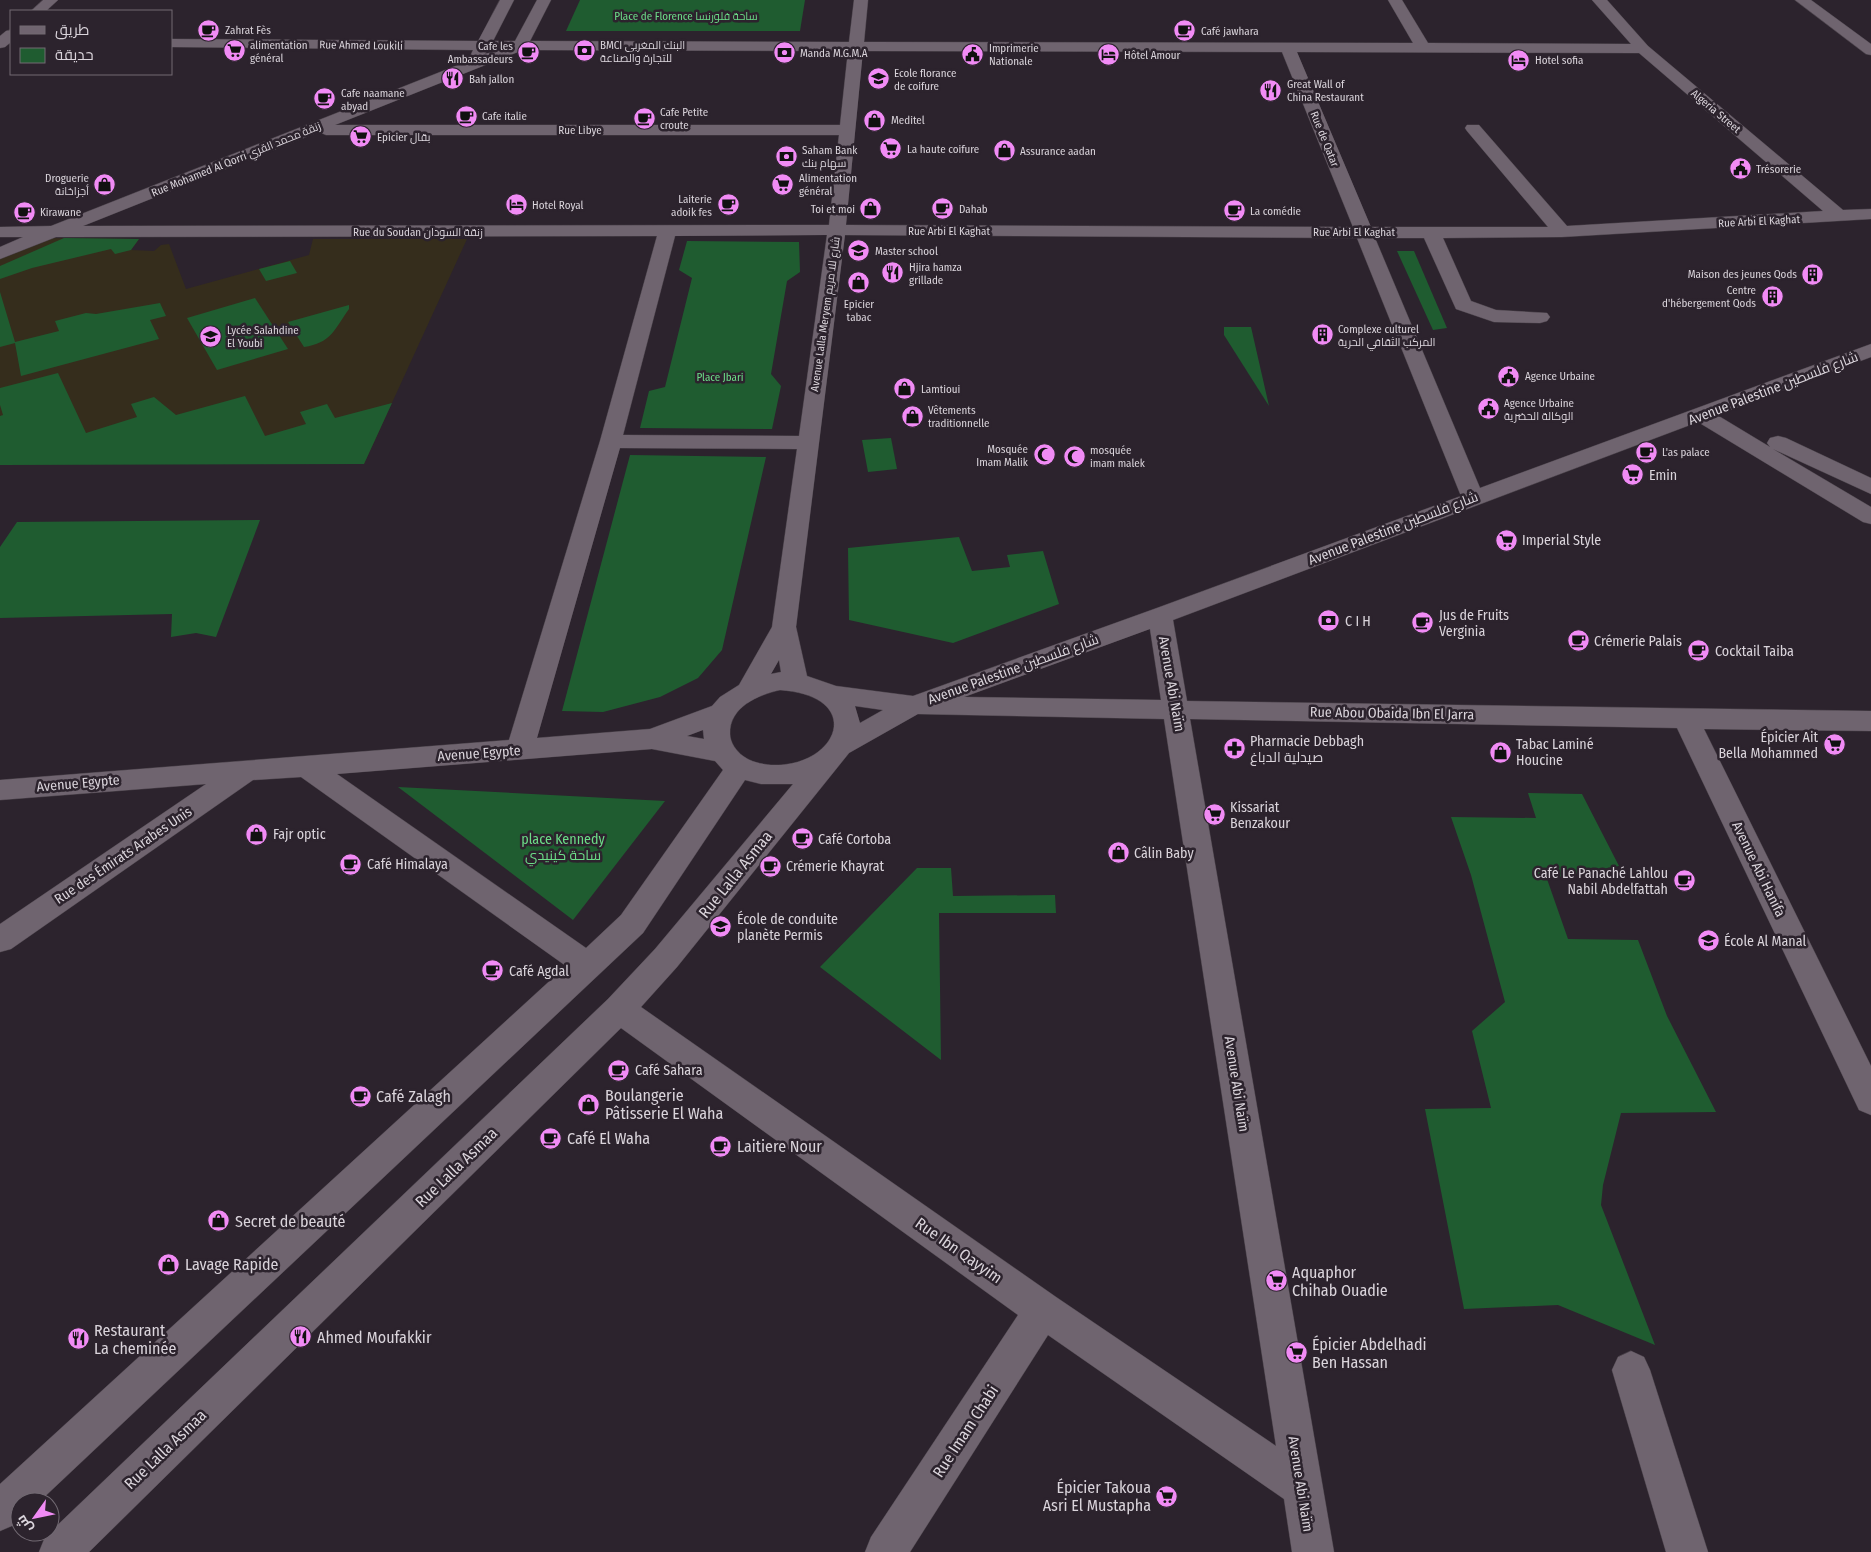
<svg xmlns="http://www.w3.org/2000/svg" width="1871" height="1552" font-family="'Fira Sans Condensed',Cairo,sans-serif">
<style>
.education{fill:#352d1c}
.green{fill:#1f5c30}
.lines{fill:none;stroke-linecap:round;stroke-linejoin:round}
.minor-casing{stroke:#484048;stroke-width:1}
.minor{fill:#6f646f;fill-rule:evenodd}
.labels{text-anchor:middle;stroke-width:5;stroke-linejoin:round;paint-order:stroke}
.far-park-label{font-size:11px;fill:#6cdd88;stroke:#2c232d}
.far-poi-label{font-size:11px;fill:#dad4db;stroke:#2c232d;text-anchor:start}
.far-street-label{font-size:11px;fill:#dad4db;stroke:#2c232d}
.street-label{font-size:14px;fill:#dad4db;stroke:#2c232d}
.poi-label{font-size:14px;fill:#dad4db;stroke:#2c232d;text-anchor:start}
.park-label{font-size:14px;fill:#6cdd88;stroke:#2c232d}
.near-street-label{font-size:16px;fill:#dad4db;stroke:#2c232d}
.near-poi-label{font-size:16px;fill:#dad4db;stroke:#2c232d;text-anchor:start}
</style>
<rect width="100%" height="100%" fill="#2c232d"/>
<!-- education -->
<path class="education" d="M 40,238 L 139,239 L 131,250 L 154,251 L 161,245 L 169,244 L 186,289 L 309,255 L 313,239 L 467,239 L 364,464 L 0,464 L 0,256 Z"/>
<!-- green -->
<g class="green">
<path d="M 580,0 L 805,0 L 800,31 L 566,31 Z"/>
<path d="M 64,238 L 139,239 L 131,250 L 115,254 L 111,249 L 32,268 L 0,279 L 0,266 Z"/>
<path d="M 687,241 L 799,242 L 800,272 L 787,281 L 771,374 L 781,386 L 772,429 L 640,428 L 649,391 L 665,387 L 692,278 L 679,270 Z"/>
<path d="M 1397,251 L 1414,251 L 1447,328 L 1433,330 Z"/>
<path d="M 290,261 L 297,273 L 266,281 L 259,269 Z"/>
<path d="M 0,292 L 15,342 L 59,331 L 55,321 L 86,313 L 96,314 L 160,303 L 166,316 L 150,320 L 159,339 L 21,376 L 15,343 L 0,347 Z"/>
<path d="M 255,298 L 288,349 L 217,370 L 187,318 Z"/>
<path d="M 349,305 L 349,309 C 334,330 331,343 304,347 L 288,322 Z"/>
<path d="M 1224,327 L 1251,327 L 1269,406 L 1224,335 Z"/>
<path d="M 58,373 L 86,433 L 137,417 L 131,404 L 154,397 L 176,415 L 245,396 L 265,436 L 306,424 L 300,412 L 327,404 L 335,418 L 392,403 L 364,464 L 0,465 L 0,416 L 3,415 L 0,405 L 0,388 Z"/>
<path d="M 891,438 L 897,469 L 868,472 L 862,440 Z"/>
<path d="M 630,455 L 766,457 L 722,650 L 698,678 L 660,697 L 603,712 L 562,711 Z"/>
<path d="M 260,520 L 216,637 L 196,633 L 171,637 L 172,614 L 0,618 L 0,547 L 17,522 Z"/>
<path d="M 959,537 L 972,571 L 1010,567 L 1007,555 L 1043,551 L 1059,604 L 953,643 L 849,620 L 848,548 Z"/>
<path d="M 398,787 L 665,801 L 573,920 Z"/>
<path d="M 1528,793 L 1582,794 L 1619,866 L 1547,879 L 1568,939 L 1638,940 L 1667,1016 L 1716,1112 L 1621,1113 L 1603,1185 L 1601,1205 L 1655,1345 L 1558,1305 L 1464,1309 L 1425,1109 L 1491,1108 L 1472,1031 L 1505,1002 L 1471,875 L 1451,817 L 1536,818 Z"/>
<path d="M 917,868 L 951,868 L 953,896 L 1055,895 L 1056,913 L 939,913 L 941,1060 L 820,967 Z"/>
</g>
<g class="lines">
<defs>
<g id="minor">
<path d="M 43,0 L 58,0 L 46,11 L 31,11 Z"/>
<path d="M 500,0 L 514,0 L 493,41 L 515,41 L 537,0 L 551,0 L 530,41 L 849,42 L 854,0 L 868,0 L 864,42 L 1413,43 L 1388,0 L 1402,0 L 1428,43 L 1631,44 L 1592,0 L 1607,0 L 1648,46 L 1843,210 L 1871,209 L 1871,219 L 1562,237 L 1443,238 L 1471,301 L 1496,310 L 1547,313 L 1550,317 L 1547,321 L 1540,323 L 1494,322 L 1456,309 L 1424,238 L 1375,238 L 1480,488 L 1871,344 L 1871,357 L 1717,415 L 1770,447 L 1767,443 L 1770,438 L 1778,436 L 1786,438 L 1871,478 L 1871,494 L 1773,449 L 1871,507 L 1871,524 L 1863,522 L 1698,422 L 1173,620 L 1187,701 L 1871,711 L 1871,731 L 1704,729 L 1871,1066 L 1871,1115 L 1859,1110 L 1677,728 L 1190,719 L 1334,1552 L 1292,1552 L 1284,1499 L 1048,1335 L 910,1552 L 865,1552 L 871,1537 L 1018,1315 L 621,1028 L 89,1552 L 39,1552 L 45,1537 L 608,999 L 655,949 L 793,784 L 761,784 L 745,780 L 643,933 L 39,1502 L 20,1502 L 20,1520 L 14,1525 L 0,1531 L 0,1484 L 566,966 L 301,777 L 253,780 L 11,949 L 0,952 L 0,924 L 206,784 L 0,800 L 0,780 L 509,740 L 600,441 L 657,236 L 56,237 L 0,259 L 0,247 L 23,237 L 0,237 L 0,227 L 51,226 L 468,61 L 473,50 L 171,47 L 171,39 L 478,41 ZM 488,50 L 498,50 L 485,54 ZM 523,50 L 848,51 L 840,125 L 335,125 ZM 863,51 L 1282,52 L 1353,227 L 846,225 ZM 1297,52 L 1639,53 L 1823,211 L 1567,226 L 1479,125 L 1467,125 L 1465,128 L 1467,131 L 1548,227 L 1371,227 ZM 319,132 L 326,135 L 839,135 L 829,225 L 83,226 ZM 827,235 L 799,436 L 623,435 L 675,236 ZM 845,235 L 1357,238 L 1461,496 L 1157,608 L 913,696 L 836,686 L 807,676 L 796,627 ZM 620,448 L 797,449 L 772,627 L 739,685 L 720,697 L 712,706 L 650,729 L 537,738 ZM 1150,629 L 1161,700 L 964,697 ZM 779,660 L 781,672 L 771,674 ZM 780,690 C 867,696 838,768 771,765 C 761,764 751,762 743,756 C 736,751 730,742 730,734 C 729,707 758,695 780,690 ZM 855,706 L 883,710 L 860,723 ZM 918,714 L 1164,719 L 1276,1446 L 1056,1297 L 641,1007 L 677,967 L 849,753 ZM 703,730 L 704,739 L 687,736 ZM 652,749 L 715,761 L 723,770 L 621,915 L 586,948 L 337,774 Z"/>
<path d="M 1795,0 L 1811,0 L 1871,44 L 1871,55 L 1866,54 Z"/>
<path d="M 11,30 L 11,42 L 5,47 L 0,48 L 0,36 L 6,31 Z"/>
<path d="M 1631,1351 L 1644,1357 L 1650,1370 L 1708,1552 L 1666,1552 L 1612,1370 L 1618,1357 Z"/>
</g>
</defs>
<!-- minor casing -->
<use href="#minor" class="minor-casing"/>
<!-- minor -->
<use href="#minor" class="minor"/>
</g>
<!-- icons -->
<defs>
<symbol id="cafe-disc" viewBox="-11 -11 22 22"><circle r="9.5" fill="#f18bf5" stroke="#2c232d"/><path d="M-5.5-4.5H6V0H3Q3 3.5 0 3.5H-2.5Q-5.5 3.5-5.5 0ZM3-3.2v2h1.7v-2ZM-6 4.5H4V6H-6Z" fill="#111"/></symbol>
<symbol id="supermarket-disc" viewBox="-11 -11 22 22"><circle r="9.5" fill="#f18bf5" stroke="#2c232d"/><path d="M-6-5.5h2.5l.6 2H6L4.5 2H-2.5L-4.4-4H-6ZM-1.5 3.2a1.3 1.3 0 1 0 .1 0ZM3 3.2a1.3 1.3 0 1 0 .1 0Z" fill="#111"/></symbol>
<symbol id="bank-disc" viewBox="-11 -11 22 22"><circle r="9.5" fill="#f18bf5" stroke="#2c232d"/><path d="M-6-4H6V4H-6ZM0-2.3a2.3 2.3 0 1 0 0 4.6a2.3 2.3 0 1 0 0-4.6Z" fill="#111"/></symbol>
<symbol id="civic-disc" viewBox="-11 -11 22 22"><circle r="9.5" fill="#f18bf5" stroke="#2c232d"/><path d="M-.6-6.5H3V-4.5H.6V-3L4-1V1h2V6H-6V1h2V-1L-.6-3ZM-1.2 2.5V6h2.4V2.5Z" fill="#111"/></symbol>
<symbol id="hotel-disc" viewBox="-11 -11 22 22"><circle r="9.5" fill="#f18bf5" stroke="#2c232d"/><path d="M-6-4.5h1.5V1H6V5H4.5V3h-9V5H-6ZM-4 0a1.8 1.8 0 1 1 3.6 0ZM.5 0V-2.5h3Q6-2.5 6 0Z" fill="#111"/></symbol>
<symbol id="restaurant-disc" viewBox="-11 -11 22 22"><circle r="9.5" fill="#f18bf5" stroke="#2c232d"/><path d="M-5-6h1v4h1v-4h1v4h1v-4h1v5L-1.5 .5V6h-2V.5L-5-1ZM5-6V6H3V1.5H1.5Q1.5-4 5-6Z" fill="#111"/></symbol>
<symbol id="school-disc" viewBox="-11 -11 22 22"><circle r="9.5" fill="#f18bf5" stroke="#2c232d"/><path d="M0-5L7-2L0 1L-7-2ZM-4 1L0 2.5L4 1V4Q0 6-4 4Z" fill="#111"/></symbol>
<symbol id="shop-disc" viewBox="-11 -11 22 22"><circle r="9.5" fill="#f18bf5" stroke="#2c232d"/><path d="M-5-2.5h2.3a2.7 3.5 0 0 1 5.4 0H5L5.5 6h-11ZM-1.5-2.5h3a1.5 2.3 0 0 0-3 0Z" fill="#111"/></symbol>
<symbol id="building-disc" viewBox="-11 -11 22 22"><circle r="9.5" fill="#f18bf5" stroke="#2c232d"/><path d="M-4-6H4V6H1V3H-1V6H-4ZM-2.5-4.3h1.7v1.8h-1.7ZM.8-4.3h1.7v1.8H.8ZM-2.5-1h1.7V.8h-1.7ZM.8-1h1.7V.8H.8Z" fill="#111"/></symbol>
<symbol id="mosque-disc" viewBox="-11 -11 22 22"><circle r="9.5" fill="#f18bf5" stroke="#2c232d"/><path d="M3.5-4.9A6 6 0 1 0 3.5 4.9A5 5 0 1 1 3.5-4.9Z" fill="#111"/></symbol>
<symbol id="pharmacy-disc" viewBox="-11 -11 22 22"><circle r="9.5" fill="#f18bf5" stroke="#2c232d"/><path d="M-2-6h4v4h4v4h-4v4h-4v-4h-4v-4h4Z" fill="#111"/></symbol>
</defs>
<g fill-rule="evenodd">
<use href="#cafe-disc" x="196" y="18" width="25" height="25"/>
<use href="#cafe-disc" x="1172" y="18" width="25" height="25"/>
<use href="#supermarket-disc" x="222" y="38" width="25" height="25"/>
<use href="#bank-disc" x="572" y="38" width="25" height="25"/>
<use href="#cafe-disc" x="516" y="40" width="25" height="25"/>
<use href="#bank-disc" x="772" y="40" width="25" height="25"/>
<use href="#civic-disc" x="960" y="42" width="25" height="25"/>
<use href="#hotel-disc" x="1096" y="42" width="25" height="25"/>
<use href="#hotel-disc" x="1506" y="48" width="25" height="25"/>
<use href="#restaurant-disc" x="440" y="66" width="25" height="25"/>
<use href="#school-disc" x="866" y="66" width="25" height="25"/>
<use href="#restaurant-disc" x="1258" y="78" width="25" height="25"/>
<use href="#cafe-disc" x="312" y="86" width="25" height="25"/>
<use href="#cafe-disc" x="454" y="104" width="25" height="25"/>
<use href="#cafe-disc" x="632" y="106" width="25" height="25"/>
<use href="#shop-disc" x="862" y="108" width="25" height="25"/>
<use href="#supermarket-disc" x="348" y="124" width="25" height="25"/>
<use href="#supermarket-disc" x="878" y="136" width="25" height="25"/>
<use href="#shop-disc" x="992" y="138" width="25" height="25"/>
<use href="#bank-disc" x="774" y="144" width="25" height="25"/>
<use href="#civic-disc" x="1728" y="156" width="25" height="25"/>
<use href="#shop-disc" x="92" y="172" width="25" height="25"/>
<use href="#supermarket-disc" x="770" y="172" width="25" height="25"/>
<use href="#hotel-disc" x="504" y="192" width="25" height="25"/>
<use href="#cafe-disc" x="716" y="192" width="25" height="25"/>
<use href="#shop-disc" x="858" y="196" width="25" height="25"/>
<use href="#cafe-disc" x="930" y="196" width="25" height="25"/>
<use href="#cafe-disc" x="1222" y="198" width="25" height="25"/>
<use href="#cafe-disc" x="12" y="200" width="25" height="25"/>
<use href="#school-disc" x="846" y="238" width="25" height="25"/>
<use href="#restaurant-disc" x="880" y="260" width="25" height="25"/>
<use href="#building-disc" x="1800" y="262" width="25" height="25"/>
<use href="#shop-disc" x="846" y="270" width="25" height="25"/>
<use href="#building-disc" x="1760" y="284" width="25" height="25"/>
<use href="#building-disc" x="1310" y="322" width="25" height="25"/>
<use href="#school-disc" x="198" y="324" width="25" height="25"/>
<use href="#civic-disc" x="1496" y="364" width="25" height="25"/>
<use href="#shop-disc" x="892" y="376" width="25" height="25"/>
<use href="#civic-disc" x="1476" y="396" width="25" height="25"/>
<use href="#shop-disc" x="900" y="404" width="25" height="25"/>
<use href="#cafe-disc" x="1634" y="440" width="25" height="25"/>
<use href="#mosque-disc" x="1032" y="442" width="25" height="25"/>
<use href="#mosque-disc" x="1062" y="444" width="25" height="25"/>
<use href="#supermarket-disc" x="1620" y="462" width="25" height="25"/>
<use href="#supermarket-disc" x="1494" y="528" width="25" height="25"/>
<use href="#bank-disc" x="1316" y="608" width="25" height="25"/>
<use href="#cafe-disc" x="1410" y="610" width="25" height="25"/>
<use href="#cafe-disc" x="1566" y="628" width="25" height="25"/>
<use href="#cafe-disc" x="1686" y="638" width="25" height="25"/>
<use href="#supermarket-disc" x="1822" y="732" width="25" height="25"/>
<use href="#pharmacy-disc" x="1222" y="736" width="25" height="25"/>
<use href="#shop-disc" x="1488" y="740" width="25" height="25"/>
<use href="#supermarket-disc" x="1202" y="802" width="25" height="25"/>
<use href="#shop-disc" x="244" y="822" width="25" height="25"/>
<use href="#cafe-disc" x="790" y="826" width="25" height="25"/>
<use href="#shop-disc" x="1106" y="840" width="25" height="25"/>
<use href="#cafe-disc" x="338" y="852" width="25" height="25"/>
<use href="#cafe-disc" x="758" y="854" width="25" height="25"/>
<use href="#cafe-disc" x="1672" y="868" width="25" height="25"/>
<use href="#school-disc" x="708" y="914" width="25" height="25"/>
<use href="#school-disc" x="1696" y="928" width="25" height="25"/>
<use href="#cafe-disc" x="480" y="958" width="25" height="25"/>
<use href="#cafe-disc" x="606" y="1058" width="25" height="25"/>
<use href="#cafe-disc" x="348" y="1084" width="25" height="25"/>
<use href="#shop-disc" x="576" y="1092" width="25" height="25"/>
<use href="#cafe-disc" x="538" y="1126" width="25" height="25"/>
<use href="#cafe-disc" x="708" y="1134" width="25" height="25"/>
<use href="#shop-disc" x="206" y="1208" width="25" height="25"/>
<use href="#shop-disc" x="156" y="1252" width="25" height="25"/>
<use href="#supermarket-disc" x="1264" y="1268" width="25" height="25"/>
<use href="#restaurant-disc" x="288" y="1324" width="25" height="25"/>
<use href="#restaurant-disc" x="66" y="1326" width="25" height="25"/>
<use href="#supermarket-disc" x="1284" y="1340" width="25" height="25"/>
<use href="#supermarket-disc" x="1154" y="1484" width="25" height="25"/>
</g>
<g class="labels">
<!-- far-park labels -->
<g class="far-park-label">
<text x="686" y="20">Place de Florence ساحة فلورنسا</text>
<text x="720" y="381">Place Jbari</text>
</g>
<!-- far-poi labels -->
<g class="far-poi-label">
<text x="225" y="34">Zahrat Fès</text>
<text x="1201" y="35">Café jawhara</text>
<text x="250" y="49">alimentation<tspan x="250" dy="13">général</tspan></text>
<text x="600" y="49">BMCI البنك المغربي<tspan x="600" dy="13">للتجارة والصناعة</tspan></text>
<text x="513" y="50" text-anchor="end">Cafe les<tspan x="513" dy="13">Ambassadeurs</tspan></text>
<text x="989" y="52">Imprimerie<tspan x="989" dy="13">Nationale</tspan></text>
<text x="800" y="57">Manda M.G.M.A</text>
<text x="1124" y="59">Hôtel Amour</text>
<text x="1535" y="64">Hotel sofia</text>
<text x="894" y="77">Ecole florance<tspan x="894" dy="13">de coifure</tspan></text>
<text x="469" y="83">Bah jallon</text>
<text x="1287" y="88">Great Wall of<tspan x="1287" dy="13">China Restaurant</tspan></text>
<text x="341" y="97">Cafe naamane<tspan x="341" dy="13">abyad</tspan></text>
<text x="660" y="116">Cafe Petite<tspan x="660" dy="13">croute</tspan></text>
<text x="482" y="120">Cafe italie</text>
<text x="891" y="124">Meditel</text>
<text x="377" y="141">Epicier بقال</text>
<text x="907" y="153">La haute coifure</text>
<text x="802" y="154">Saham Bank<tspan x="802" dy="13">سهام بنك</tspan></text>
<text x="1020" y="155">Assurance aadan</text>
<text x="1756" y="173">Trésorerie</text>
<text x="89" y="182" text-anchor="end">Droguerie<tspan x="89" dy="13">أجزاخانة</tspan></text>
<text x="799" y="182">Alimentation<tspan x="799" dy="13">général</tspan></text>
<text x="712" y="203" text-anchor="end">Laiterie<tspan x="712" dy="13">adoik fes</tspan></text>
<text x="532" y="209">Hotel Royal</text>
<text x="855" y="213" text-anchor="end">Toi et moi</text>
<text x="959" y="213">Dahab</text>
<text x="1250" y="215">La comédie</text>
<text x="40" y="216">Kirawane</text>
<text x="875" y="255">Master school</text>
<text x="909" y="271">Hjira hamza<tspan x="909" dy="13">grillade</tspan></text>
<text x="1797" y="278" text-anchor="end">Maison des jeunes Qods</text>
<text x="1756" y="294" text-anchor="end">Centre<tspan x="1756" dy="13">d'hébergement Qods</tspan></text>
<text x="859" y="308" text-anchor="middle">Epicier<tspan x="859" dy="13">tabac</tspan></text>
<text x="1338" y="333">Complexe culturel<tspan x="1338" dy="13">المركب الثقافي الحرية</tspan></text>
<text x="227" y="334">Lycée Salahdine<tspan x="227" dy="13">El Youbi</tspan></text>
<text x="1525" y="380">Agence Urbaine</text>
<text x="921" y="393">Lamtioui</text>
<text x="1504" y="407">Agence Urbaine<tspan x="1504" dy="13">الوكالة الحضرية</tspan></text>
<text x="928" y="414">Vêtements<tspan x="928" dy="13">traditionnelle</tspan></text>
<text x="1028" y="453" text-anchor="end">Mosquée<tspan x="1028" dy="13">Imam Malik</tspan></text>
<text x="1090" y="454">mosquée<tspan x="1090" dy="13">imam malek</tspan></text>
<text x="1662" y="456">L'as palace</text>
</g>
<!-- far-street labels -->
<g class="far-street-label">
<text transform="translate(361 45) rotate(1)" y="4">Rue Ahmed Loukili</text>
<text transform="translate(1716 111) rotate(40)" y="4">Algeria Street</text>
<text x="580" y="134">Rue Libye</text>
<text transform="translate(1325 139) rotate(68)" y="4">Rue de Qatar</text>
<text transform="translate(236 159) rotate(-22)" y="4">Rue Mohamed Al Qorri زنقة محمد القري</text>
<text transform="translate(1759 221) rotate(-3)" y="4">Rue Arbi El Kaghat</text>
<text x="949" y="235">Rue Arbi El Kaghat</text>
<text x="418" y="236">Rue du Soudan زنقة السودان</text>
<text x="1354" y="236">Rue Arbi El Kaghat</text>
<text transform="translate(825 314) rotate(-82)" y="4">Avenue Lalla Meryem شارع للا مريم</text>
</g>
<!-- street labels -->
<g class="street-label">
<text transform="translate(1773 388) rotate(-21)" y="5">Avenue Palestine شارع فلسطين</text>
<text transform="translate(1393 528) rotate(-21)" y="5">Avenue Palestine شارع فلسطين</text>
<text transform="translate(1013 669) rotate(-20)" y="5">Avenue Palestine شارع فلسطين</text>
<text transform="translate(1172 684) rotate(80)" y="5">Avenue Abi Naïm</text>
<text transform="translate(1392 713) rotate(1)" y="5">Rue Abou Obaida Ibn El Jarra</text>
<text transform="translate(479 753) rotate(-4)" y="5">Avenue Egypte</text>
<text transform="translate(78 783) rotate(-5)" y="5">Avenue Egypte</text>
<text transform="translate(123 855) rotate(-34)" y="5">Rue des Émirats Arabes Unis</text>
<text transform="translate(1759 869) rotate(64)" y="5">Avenue Abi Hanifa</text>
<text transform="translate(1237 1084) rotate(81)" y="5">Avenue Abi Naïm</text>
<text transform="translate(1301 1484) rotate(81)" y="5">Avenue Abi Naïm</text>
</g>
<!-- poi labels -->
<g class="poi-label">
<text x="1649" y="480">Emin</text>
<text x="1522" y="545">Imperial Style</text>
<text x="1439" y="620">Jus de Fruits<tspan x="1439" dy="16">Verginia</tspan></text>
<text x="1345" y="626">C I H</text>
<text x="1594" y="646">Crémerie Palais</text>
<text x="1715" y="656">Cocktail Taiba</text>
<text x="1818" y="742" text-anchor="end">Épicier Ait<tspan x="1818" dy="16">Bella Mohammed</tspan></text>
<text x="1250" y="746">Pharmacie Debbagh<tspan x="1250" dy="16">صيدلية الدباغ</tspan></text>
<text x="1516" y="749">Tabac Laminé<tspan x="1516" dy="16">Houcine</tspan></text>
<text x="1230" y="812">Kissariat<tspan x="1230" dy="16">Benzakour</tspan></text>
<text x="273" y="839">Fajr optic</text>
<text x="818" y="844">Café Cortoba</text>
<text x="1134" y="858">Câlin Baby</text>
<text x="367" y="869">Café Himalaya</text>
<text x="786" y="871">Crémerie Khayrat</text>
<text x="1668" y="878" text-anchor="end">Café Le Panaché Lahlou<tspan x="1668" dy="16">Nabil Abdelfattah</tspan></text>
<text x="737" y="924">École de conduite<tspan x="737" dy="16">planète Permis</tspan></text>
<text x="1724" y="946">École Al Manal</text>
<text x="509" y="976">Café Agdal</text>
<text x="635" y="1075">Café Sahara</text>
</g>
<!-- park labels -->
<g class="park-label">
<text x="563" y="844">place Kennedy<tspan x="563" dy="16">ساحة كينيدي</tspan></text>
</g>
<!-- near-street labels -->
<g class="near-street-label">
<text transform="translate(735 874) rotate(-51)" y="6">Rue Lalla Asmaa</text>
<text transform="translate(456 1167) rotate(-44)" y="6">Rue Lalla Asmaa</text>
<text transform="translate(959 1250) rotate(35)" y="6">Rue Ibn Qayyim</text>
<text transform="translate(965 1431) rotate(-57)" y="6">Rue Imam Chabi</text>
<text transform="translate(165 1449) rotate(-44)" y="6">Rue Lalla Asmaa</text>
</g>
<!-- near-poi labels -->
<g class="near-poi-label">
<text x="605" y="1101">Boulangerie<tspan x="605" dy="18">Pâtisserie El Waha</tspan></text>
<text x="376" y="1102">Café Zalagh</text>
<text x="567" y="1144">Café El Waha</text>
<text x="737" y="1152">Laitiere Nour</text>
<text x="235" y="1227">Secret de beauté</text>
<text x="185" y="1270">Lavage Rapide</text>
<text x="1292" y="1278">Aquaphor<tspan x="1292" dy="18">Chihab Ouadie</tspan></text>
<text x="94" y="1336">Restaurant<tspan x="94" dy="18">La cheminée</tspan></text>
<text x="317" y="1343">Ahmed Moufakkir</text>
<text x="1312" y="1350">Épicier Abdelhadi<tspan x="1312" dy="18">Ben Hassan</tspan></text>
<text x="1151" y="1493" text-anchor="end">Épicier Takoua<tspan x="1151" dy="18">Asri El Mustapha</tspan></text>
</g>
</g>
<!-- legend -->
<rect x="10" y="10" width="162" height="65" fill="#2c232d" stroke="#726a73"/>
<rect x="20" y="26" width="25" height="8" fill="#6f646f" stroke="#726a73"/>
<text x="55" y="35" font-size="15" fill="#dad4db">طريق</text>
<rect x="20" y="48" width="25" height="15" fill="#1f5c30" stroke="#726a73"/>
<text x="55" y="60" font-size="15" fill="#dad4db">حديقة</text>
<!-- north arrow -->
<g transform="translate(35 1517) rotate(237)"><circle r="24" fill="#2c232d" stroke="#726a73"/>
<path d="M0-4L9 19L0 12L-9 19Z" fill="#f18bf5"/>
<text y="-8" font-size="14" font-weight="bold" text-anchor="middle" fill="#dad4db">ش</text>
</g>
</svg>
